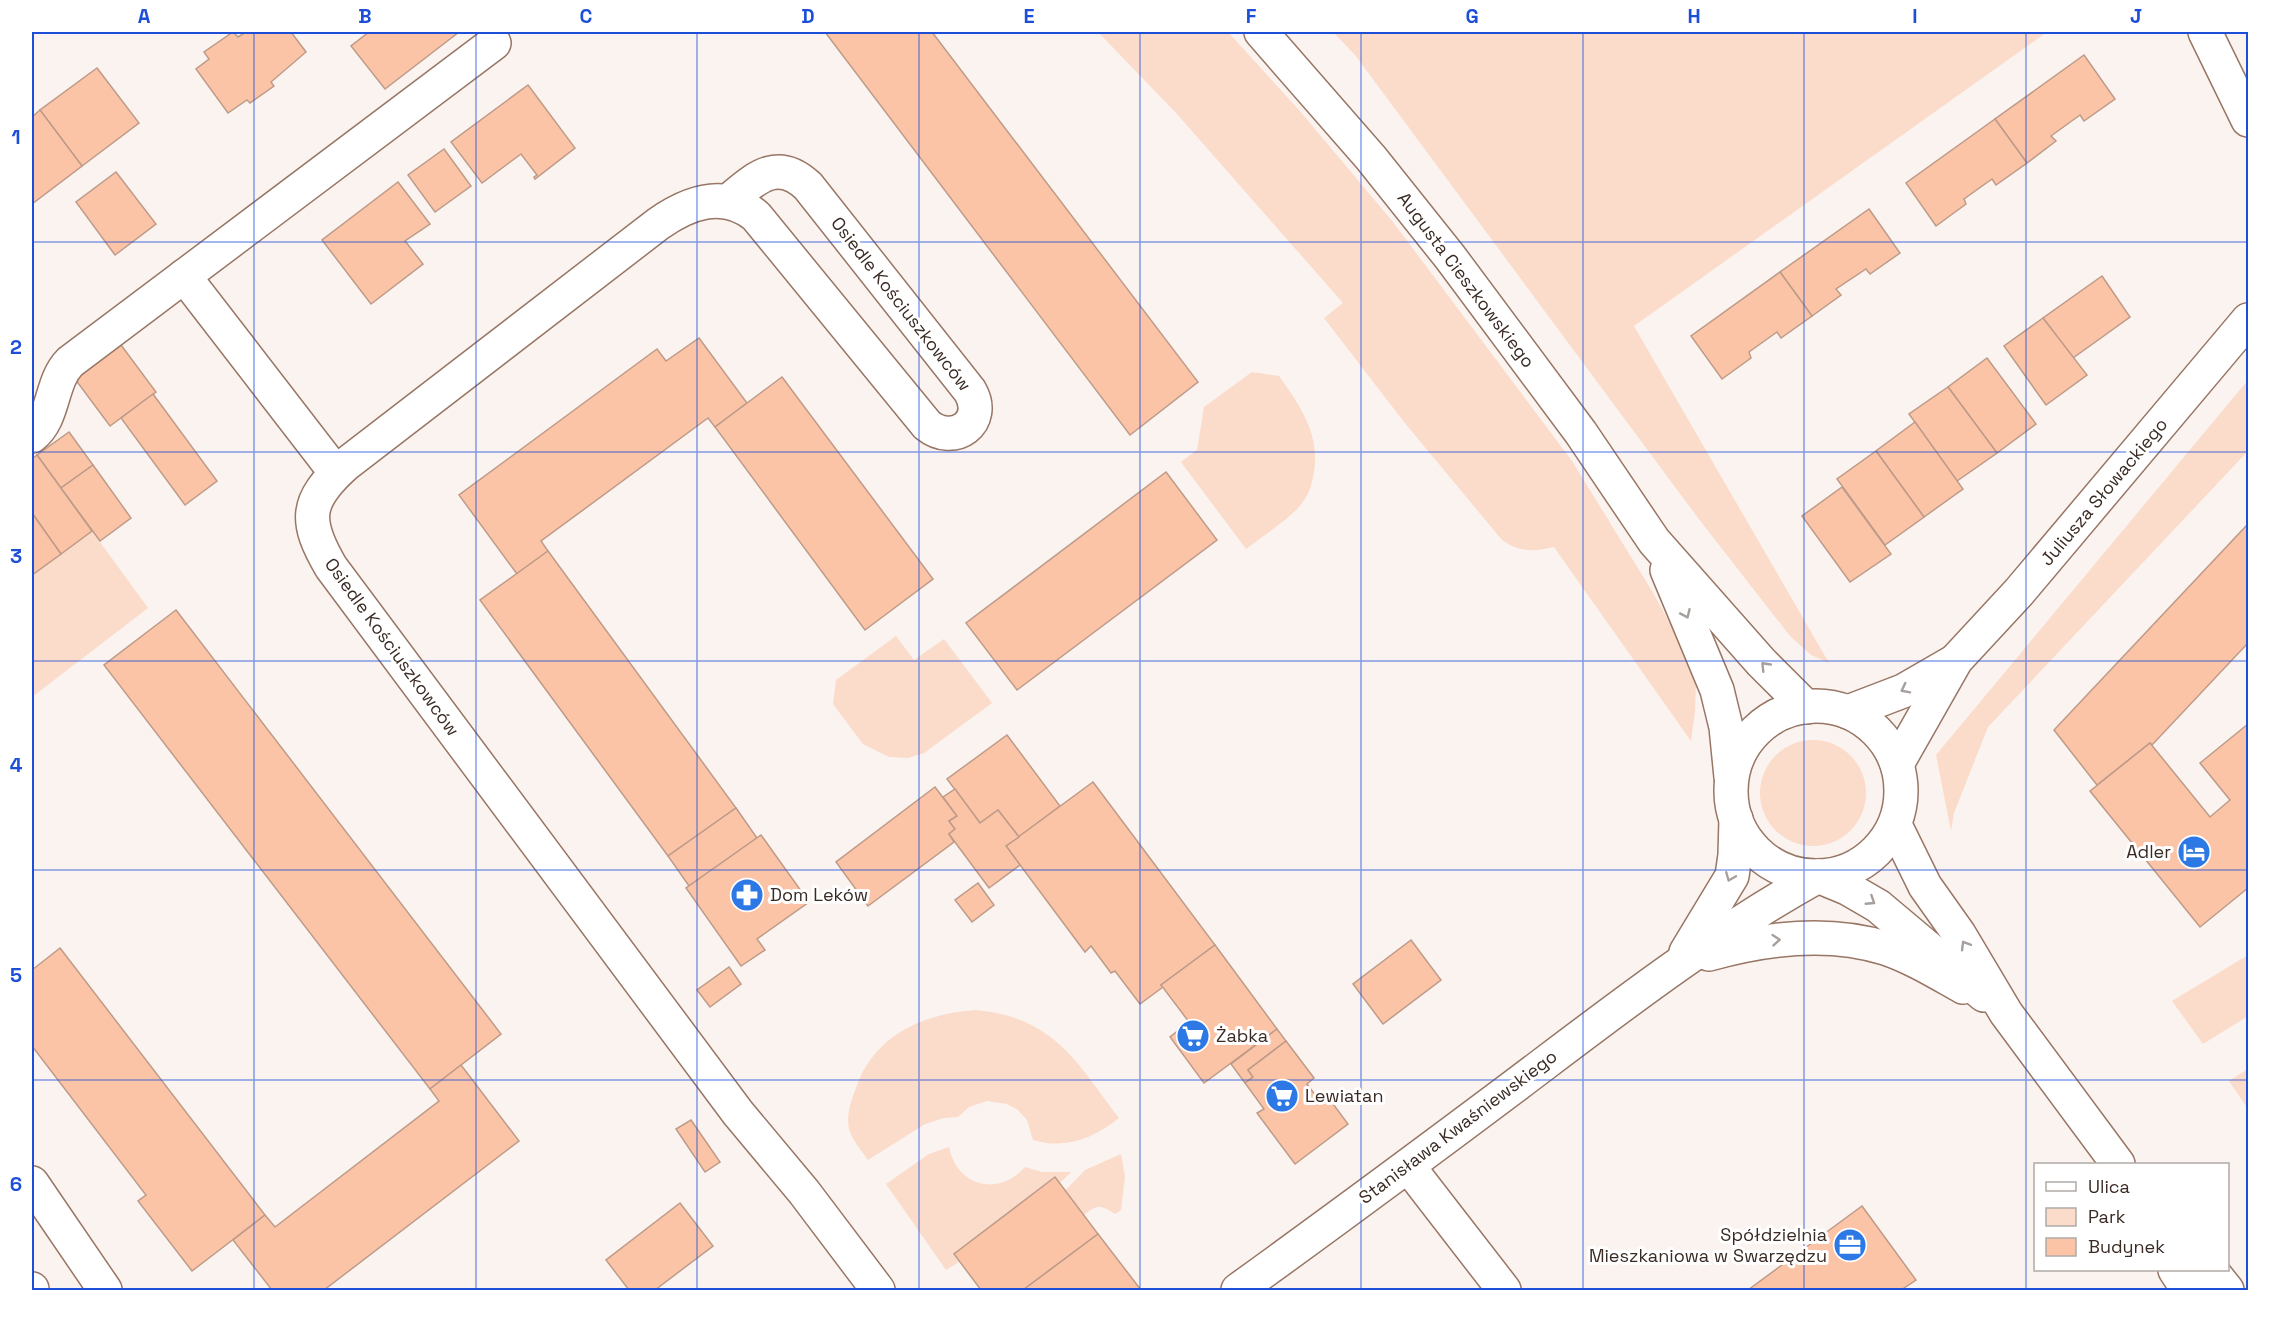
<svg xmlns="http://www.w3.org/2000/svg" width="2280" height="1322" font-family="'Space Grotesk',sans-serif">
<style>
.green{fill:#fbdbca}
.building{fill:#fcc4a7;stroke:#be9b89;stroke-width:1.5}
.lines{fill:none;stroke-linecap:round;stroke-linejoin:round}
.minor-casing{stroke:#987665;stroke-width:36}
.tertiary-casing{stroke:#987665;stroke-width:36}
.minor{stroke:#fff;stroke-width:33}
.tertiary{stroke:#fff;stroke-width:33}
.oneway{stroke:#a69f9c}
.grid{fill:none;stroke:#1d4ed8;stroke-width:1.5;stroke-opacity:0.55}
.labels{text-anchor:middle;stroke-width:6;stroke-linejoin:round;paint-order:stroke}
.street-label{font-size:18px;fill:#392a23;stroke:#fff}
.poi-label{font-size:18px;fill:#392a23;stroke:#fff;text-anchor:start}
.neatline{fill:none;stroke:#1d4ed8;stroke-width:2}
.grid-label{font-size:20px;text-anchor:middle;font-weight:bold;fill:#1d4ed8}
</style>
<rect width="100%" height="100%" fill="#fbf3ef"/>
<!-- green -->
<g class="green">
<path d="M 1098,32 L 1228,32 L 1299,110 L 1393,222 L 1572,461 L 1652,591 L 1684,649 L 1696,683 L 1695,711 L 1691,741 L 1554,547 C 1534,552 1519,552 1502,540 L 1404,422 L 1324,318 L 1343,303 L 1177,114 Z"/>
<path d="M 1333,32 L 2047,32 L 1634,326 L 1829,663 L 1811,655 L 1790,636 L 1698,518 L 1355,55 Z"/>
<path d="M 1252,372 L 1279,376 C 1301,407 1322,437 1313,477 C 1311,489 1306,500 1297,509 C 1282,524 1263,536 1246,549 L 1181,462 L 1197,450 L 1204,407 Z"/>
<path d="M 2248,380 L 2248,451 L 1988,727 L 1954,813 L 1951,831 L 1936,755 Z"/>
<path d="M 92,531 L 148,608 L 32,697 L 32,575 Z"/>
<path d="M 896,636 L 914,660 L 944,639 L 992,703 L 924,753 L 908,758 L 889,757 L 863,744 L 833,704 L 836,680 Z"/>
<circle cx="1813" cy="793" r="53"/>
<path d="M 2248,955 L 2248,1016 L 2203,1044 L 2172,1001 Z"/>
<path d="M 975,1010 C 1054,1017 1076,1061 1119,1118 C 1094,1138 1065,1150 1033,1140 L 1027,1120 L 1018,1110 L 1007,1104 L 987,1101 L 969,1107 L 958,1117 L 944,1118 L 925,1124 L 868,1160 C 862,1151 852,1140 849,1129 C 846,1115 851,1101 856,1088 C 874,1035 923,1014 975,1010 Z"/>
<path d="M 2248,1069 L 2248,1109 L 2229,1081 Z"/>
<path d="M 949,1147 C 957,1187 999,1197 1025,1167 L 1042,1172 L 1071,1172 L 1060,1183 L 1054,1177 L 954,1254 L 959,1262 L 946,1270 L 886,1184 L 929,1154 Z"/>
<path d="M 1121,1154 L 1125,1176 L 1121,1210 L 1115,1214 C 1101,1205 1097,1204 1084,1215 L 1065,1191 L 1085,1170 Z"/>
</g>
<!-- building -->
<g class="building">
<path d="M 233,32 L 238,37 L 246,32 L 291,32 L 306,52 L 271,82 L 274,86 L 250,103 L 247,100 L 228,113 L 196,69 L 209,59 L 204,52 Z"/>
<path d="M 369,32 L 459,32 L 385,89 L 351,46 Z"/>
<path d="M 825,32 L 932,32 L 1198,382 L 1130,435 Z"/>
<path d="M 2084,55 L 2115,99 L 2084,121 L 2080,115 L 2051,136 L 2056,141 L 2027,163 L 1995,119 Z"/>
<path d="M 97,68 L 139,123 L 82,166 L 40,110 Z"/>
<path d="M 528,85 L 575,148 L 535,179 L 534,177 L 537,175 L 521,154 L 482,183 L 451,142 Z"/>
<path d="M 40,110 L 82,166 L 32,204 L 32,117 Z"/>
<path d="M 1995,119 L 2027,163 L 1996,185 L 1992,179 L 1964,199 L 1966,204 L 1936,226 L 1906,183 Z"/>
<path d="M 444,149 L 471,186 L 435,212 L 408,175 Z"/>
<path d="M 116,172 L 156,224 L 115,255 L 76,202 Z"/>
<path d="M 398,182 L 430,224 L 405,241 L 423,264 L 371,304 L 322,240 Z"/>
<path d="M 1869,209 L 1900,253 L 1870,274 L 1866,269 L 1836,289 L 1841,295 L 1812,316 L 1780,272 Z"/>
<path d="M 1780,272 L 1812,316 L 1781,338 L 1777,332 L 1749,352 L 1751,358 L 1722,379 L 1691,336 Z"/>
<path d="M 2102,276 L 2130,317 L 2073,358 L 2043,318 Z"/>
<path d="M 2043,318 L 2087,375 L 2046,405 L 2004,346 Z"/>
<path d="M 699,338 L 747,403 L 715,427 L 708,418 L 541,541 L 548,551 L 517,574 L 459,495 L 657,349 L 666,361 Z"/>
<path d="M 121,345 L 156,392 L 110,426 L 75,379 Z"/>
<path d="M 1987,358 L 2036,424 L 1997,453 L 1948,387 Z"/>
<path d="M 782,377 L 933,579 L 865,630 L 715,427 Z"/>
<path d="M 1948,387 L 1997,453 L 1957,481 L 1909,414 Z"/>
<path d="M 153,394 L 217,481 L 185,505 L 121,418 Z"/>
<path d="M 1915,422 L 1963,489 L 1924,517 L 1876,451 Z"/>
<path d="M 69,432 L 93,465 L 61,488 L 37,455 Z"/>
<path d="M 1876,451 L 1924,517 L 1885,545 L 1837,479 Z"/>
<path d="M 37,455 L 92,531 L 61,554 L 32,513 L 32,459 Z"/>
<path d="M 93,465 L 131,518 L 100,541 L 61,488 Z"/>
<path d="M 1166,472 L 1217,540 L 1017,690 L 966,623 Z"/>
<path d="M 1842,487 L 1891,554 L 1850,582 L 1802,516 Z"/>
<path d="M 32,513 L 61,554 L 32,575 Z"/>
<path d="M 2248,524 L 2248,643 L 2152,745 L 2150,743 L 2097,785 L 2054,730 Z"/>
<path d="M 548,551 L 736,808 L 668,856 L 480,600 Z"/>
<path d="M 176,610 L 501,1034 L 430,1089 L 104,665 Z"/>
<path d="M 2248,724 L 2248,888 L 2200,927 L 2090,791 L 2150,743 L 2210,817 L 2230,800 L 2200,763 Z"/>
<path d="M 1007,735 L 1060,806 L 1019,837 L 998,810 L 980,823 L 947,779 Z"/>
<path d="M 1093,782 L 1215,945 L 1161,985 L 1163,987 L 1140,1004 L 1115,971 L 1111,973 L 1091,946 L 1085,952 L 1006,846 Z"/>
<path d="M 935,787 L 957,816 L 949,821 L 955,829 L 949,834 L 954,842 L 868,906 L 836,862 Z"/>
<path d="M 955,789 L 980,823 L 998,810 L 1019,837 L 1006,846 L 1020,865 L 989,888 L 949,834 L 955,829 L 949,821 L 957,816 L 943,797 Z"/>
<path d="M 736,808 L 757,838 L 689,886 L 668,856 Z"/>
<path d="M 761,835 L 809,902 L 757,939 L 765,950 L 741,966 L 686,888 Z"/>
<path d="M 978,883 L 994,905 L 972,922 L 955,900 Z"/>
<path d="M 1411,940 L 1441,980 L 1383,1024 L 1353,984 Z"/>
<path d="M 1215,945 L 1277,1029 L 1204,1083 L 1170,1037 L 1189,1022 L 1161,985 Z"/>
<path d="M 60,948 L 265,1215 L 192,1271 L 138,1201 L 146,1195 L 32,1046 L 32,970 Z"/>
<path d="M 729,967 L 741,984 L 710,1007 L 697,990 Z"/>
<path d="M 1277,1029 L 1286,1041 L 1248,1070 L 1253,1077 L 1245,1083 L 1231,1064 Z"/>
<path d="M 1286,1041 L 1314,1078 L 1307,1084 L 1321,1103 L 1328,1097 L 1348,1124 L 1295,1164 L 1257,1113 L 1264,1109 L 1245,1083 L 1253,1077 L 1248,1070 Z"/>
<path d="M 461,1065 L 519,1141 L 324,1290 L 272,1290 L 233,1240 L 265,1215 L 275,1227 L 439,1101 L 430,1089 Z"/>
<path d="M 691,1120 L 720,1162 L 705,1172 L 676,1129 Z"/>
<path d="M 1055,1177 L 1098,1234 L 1023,1290 L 981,1290 L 954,1254 Z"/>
<path d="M 680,1203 L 713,1246 L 655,1290 L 629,1290 L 606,1260 Z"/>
<path d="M 1862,1206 L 1916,1280 L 1901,1290 L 1748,1290 Z"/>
<path d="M 1098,1234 L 1141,1290 L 1023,1290 Z"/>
</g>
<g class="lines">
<defs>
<g id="minor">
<path d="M 2205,32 L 2248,120"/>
<path d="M 727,202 C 754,180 776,156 808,186 L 970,391 C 988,422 954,447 927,425 L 756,216 C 724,189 688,203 658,224 L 345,465 C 305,501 304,521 331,567 L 738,1113 L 804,1192 L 878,1290"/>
<path d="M 184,276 L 336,473"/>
<path d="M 32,436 C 55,418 50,382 70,362 L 494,43"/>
<path d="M 1848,712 L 1903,691 L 1955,661"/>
<path d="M 1897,764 L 1956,660 L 2019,592 L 2248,320"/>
<path d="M 1686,952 L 1732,876 L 1735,855 L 1736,819"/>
<path d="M 1709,954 C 1766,938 1827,930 1885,948 C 1912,957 1938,973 1963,987"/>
<path d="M 1408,1166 L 1504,1290"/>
<path d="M 32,1183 L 105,1290"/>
<path d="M 32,1289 L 32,1290"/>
<path d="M 1238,1290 C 1331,1223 1424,1154 1516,1085 C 1614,1011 1710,936 1818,876"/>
</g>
<g id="tertiary">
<path d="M 1261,32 L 1371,158 L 1450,257 L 1581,433 L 1654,541 L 1761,662 L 1806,707"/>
<path d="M 1667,570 L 1717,690 L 1726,727 L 1731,777"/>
<circle cx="1816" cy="791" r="85"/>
<path d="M 1895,825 L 1925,886 L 1959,934 L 2006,1013 L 2118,1164"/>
<path d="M 1818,876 L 1847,888 L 1878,906 L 1984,995"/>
<path d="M 2175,1270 L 2188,1290"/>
<path d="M 2211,1270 L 2227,1290"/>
</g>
</defs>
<!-- minor casing -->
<use href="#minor" class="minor-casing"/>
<!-- tertiary casing -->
<use href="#tertiary" class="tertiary-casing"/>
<!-- minor -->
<use href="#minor" class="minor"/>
<!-- tertiary -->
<use href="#tertiary" class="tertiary"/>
</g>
<!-- one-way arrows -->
<defs><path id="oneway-chevron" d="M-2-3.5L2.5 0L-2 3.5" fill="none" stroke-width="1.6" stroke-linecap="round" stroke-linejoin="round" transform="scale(1.5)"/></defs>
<g class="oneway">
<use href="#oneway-chevron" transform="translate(1686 614) rotate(66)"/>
<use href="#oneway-chevron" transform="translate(1765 666) rotate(-134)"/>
<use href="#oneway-chevron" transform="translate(1905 689) rotate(153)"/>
<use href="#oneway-chevron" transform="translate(1730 877) rotate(112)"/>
<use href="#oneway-chevron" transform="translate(1871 901) rotate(33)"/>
<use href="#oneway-chevron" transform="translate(1776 940) rotate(-5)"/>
<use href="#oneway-chevron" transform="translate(1965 945) rotate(-121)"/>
</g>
<!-- grid -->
<path class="grid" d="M 254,32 L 254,1290M 476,32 L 476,1290M 697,32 L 697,1290M 919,32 L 919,1290M 1140,32 L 1140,1290M 1361,32 L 1361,1290M 1583,32 L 1583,1290M 1804,32 L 1804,1290M 2026,32 L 2026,1290M 32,242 L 2248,242M 32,452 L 2248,452M 32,661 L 2248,661M 32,870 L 2248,870M 32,1080 L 2248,1080"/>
<!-- icons -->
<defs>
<symbol id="hotel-disc" viewBox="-11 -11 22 22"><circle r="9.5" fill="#2c78e4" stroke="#fff"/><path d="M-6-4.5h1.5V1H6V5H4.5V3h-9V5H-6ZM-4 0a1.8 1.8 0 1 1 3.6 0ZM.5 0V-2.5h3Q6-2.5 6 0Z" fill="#fff"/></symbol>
<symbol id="pharmacy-disc" viewBox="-11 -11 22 22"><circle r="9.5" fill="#2c78e4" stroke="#fff"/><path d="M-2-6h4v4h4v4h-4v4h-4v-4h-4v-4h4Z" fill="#fff"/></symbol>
<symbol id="supermarket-disc" viewBox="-11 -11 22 22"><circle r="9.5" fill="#2c78e4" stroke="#fff"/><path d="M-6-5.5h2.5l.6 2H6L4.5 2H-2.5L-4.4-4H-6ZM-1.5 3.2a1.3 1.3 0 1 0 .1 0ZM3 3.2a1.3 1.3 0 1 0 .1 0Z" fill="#fff"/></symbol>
<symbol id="office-disc" viewBox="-11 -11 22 22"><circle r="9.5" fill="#2c78e4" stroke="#fff"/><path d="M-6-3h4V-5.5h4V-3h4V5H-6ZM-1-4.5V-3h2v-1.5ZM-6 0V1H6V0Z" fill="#fff"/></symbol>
</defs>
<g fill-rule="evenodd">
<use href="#hotel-disc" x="2175" y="833" width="38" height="38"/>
<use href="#pharmacy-disc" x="728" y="876" width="38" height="38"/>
<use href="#supermarket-disc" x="1174" y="1017" width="38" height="38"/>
<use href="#supermarket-disc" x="1263" y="1077" width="38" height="38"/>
<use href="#office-disc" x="1831" y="1226" width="38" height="38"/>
</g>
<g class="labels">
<!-- street labels -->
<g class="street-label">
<text transform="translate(1466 280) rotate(53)" y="6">Augusta Cieszkowskiego</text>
<text transform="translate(901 304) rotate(52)" y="6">Osiedle Kościuszkowców</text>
<text transform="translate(2104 492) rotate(-50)" y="6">Juliusza Słowackiego</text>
<text transform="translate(392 647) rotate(54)" y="6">Osiedle Kościuszkowców</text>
<text transform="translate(1458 1127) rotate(-37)" y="6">Stanisława Kwaśniewskiego</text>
</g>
<!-- poi labels -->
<g class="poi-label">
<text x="2171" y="858" text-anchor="end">Adler</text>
<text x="770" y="901">Dom Leków</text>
<text x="1216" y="1042">Żabka</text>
<text x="1305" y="1102">Lewiatan</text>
<text x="1827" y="1241" text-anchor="end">Spółdzielnia<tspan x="1827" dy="21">Mieszkaniowa w Swarzędzu</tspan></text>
</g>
</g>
<!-- border -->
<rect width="2280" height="1322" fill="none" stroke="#ffffff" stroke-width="66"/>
<!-- legend -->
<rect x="2034" y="1163" width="195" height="108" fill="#ffffff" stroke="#b0aaa7" stroke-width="1.5"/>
<rect x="2046" y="1182" width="30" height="9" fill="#ffffff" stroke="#b0aaa7" stroke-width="1.5"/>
<text x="2088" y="1193" font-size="18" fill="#392a23">Ulica</text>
<rect x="2046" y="1208" width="30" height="18" fill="#fbdbca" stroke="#b0aaa7" stroke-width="1.5"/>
<text x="2088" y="1223" font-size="18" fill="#392a23">Park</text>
<rect x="2046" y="1238" width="30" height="18" fill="#fcc4a7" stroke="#b0aaa7" stroke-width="1.5"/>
<text x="2088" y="1253" font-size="18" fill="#392a23">Budynek</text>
<rect x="33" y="33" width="2214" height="1256" class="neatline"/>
<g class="grid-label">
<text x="144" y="23">A</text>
<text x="365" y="23">B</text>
<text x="586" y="23">C</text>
<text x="808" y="23">D</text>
<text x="1029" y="23">E</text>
<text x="1251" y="23">F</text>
<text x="1472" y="23">G</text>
<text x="1694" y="23">H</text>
<text x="1915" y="23">I</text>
<text x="2136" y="23">J</text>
<text x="16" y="144">1</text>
<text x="16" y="354">2</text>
<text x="16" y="563">3</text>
<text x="16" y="772">4</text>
<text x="16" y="982">5</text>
<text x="16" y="1191">6</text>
</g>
</svg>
